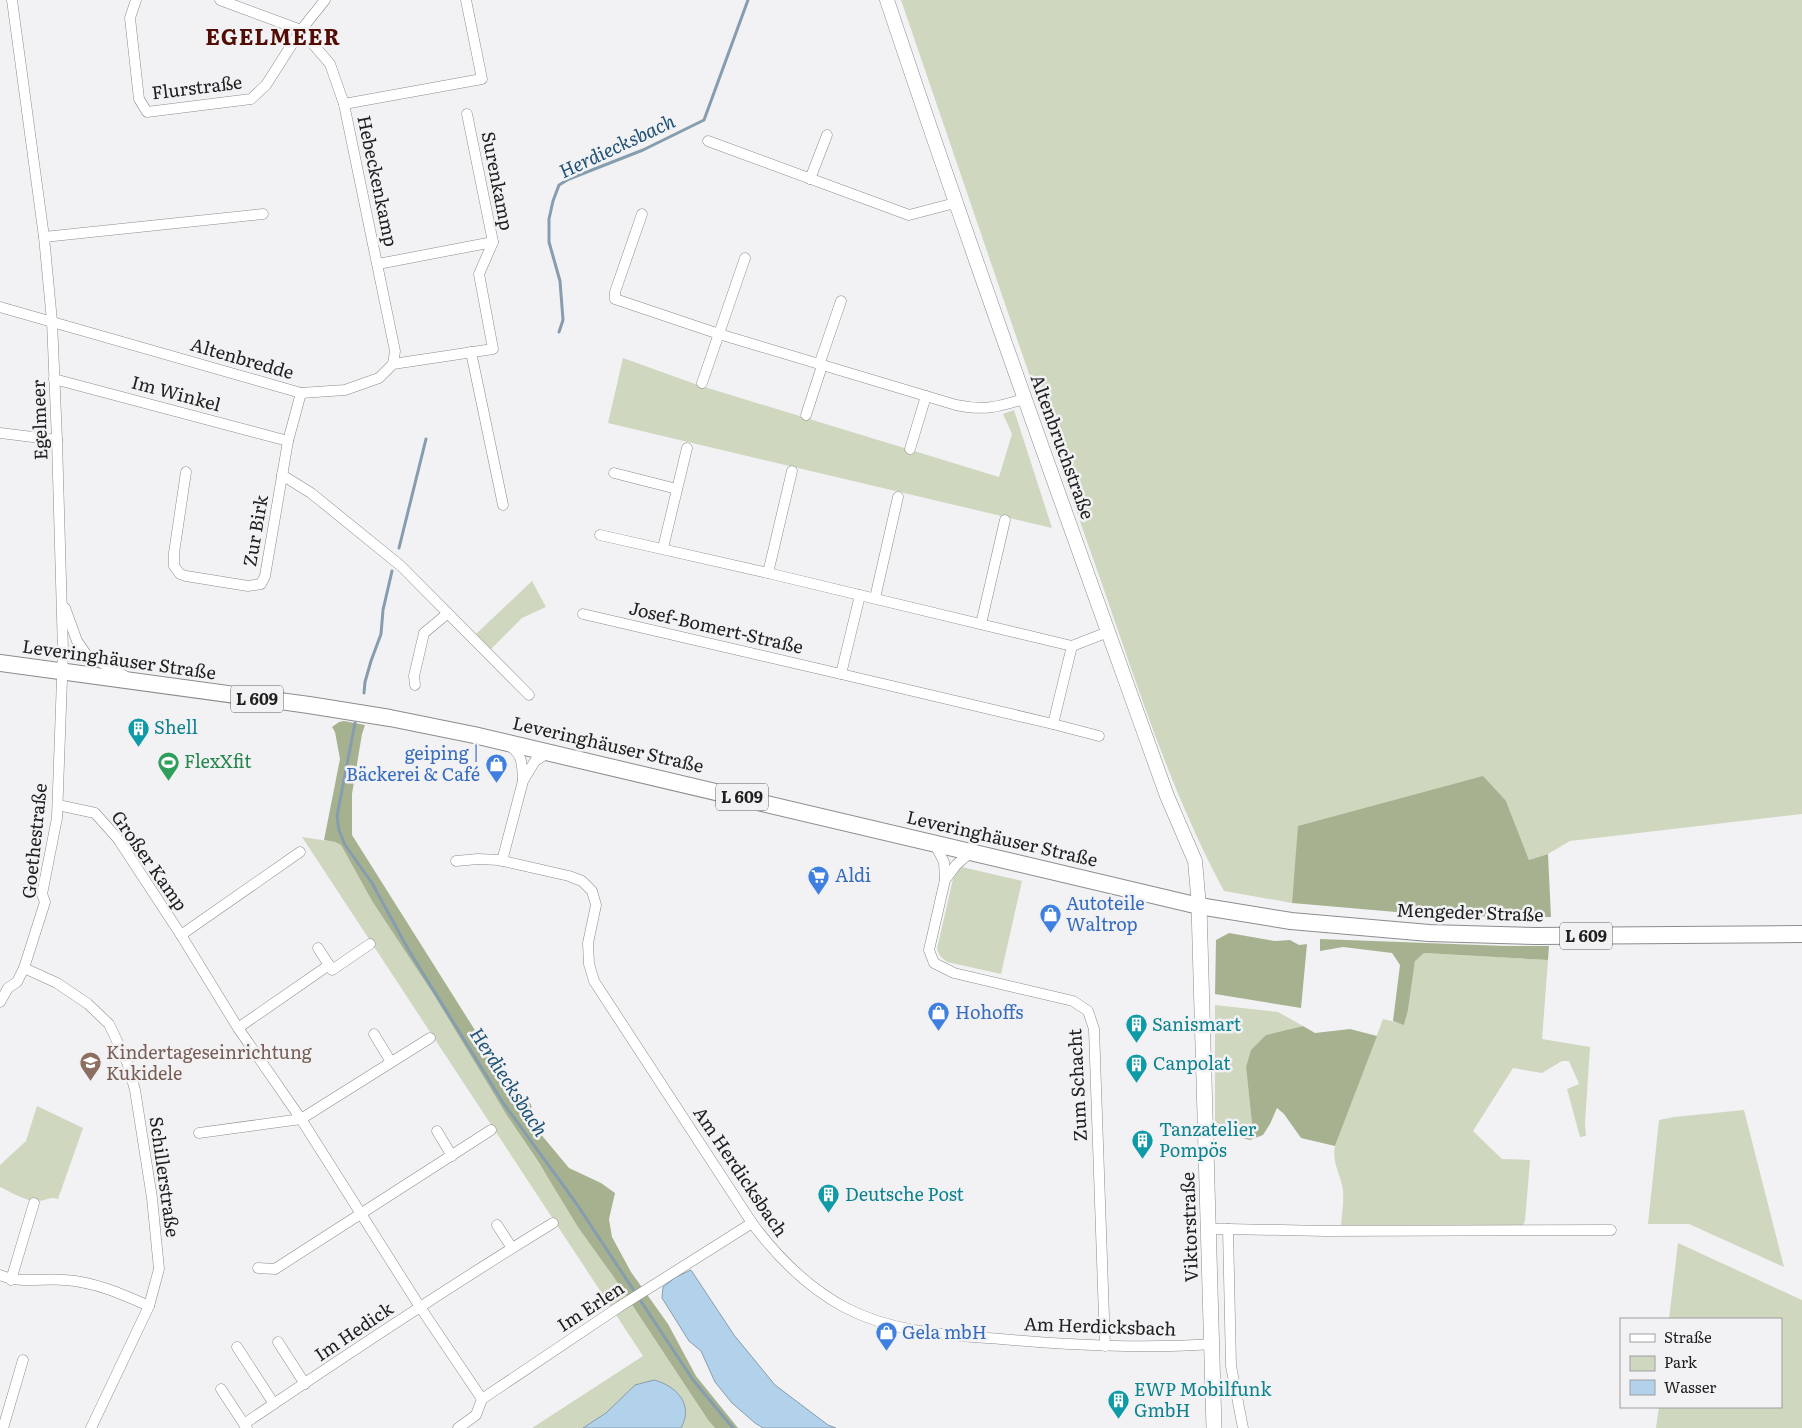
<svg xmlns="http://www.w3.org/2000/svg" width="1802" height="1428" font-family="Literata,serif">
<style>
.green{fill:#cfd7bf}
.forest{fill:#a6b28f}
.water{fill:#b2d2ec;stroke:#869daf}
.lines{fill:none;stroke-linecap:round;stroke-linejoin:round}
.stream{stroke:#869daf;stroke-width:3}
.minor-casing{stroke:#8b8c8e;stroke-width:11}
.tertiary-casing{stroke:#8b8c8e;stroke-width:15}
.secondary-casing{stroke:#8b8c8e;stroke-width:16}
.primary-casing{stroke:#8b8c8e;stroke-width:18}
.minor{stroke:#fff;stroke-width:10}
.tertiary{stroke:#fff;stroke-width:14}
.secondary{stroke:#fff;stroke-width:15}
.primary{stroke:#fff;stroke-width:16}
.labels{text-anchor:middle;stroke-width:5;stroke-linejoin:round;paint-order:stroke}
.shield{fill:#f2f2f4;stroke:#5f5f60;stroke-width:1}
.shield-label{font-size:16px;font-weight:bold;fill:#202021}
.street-label{font-size:18px;fill:#202021;stroke:#f2f2f4}
.culture-label{font-size:18px;fill:#0d838f;stroke:#f2f2f4;text-anchor:start}
.shop-label{font-size:18px;fill:#366cbe;stroke:#f2f2f4;text-anchor:start}
.leisure-label{font-size:18px;fill:#27864d;stroke:#f2f2f4;text-anchor:start}
.education-label{font-size:18px;fill:#785e54;stroke:#f2f2f4;text-anchor:start}
.water-label{font-size:19px;font-style:italic;fill:#1f5275;stroke:#f2f2f4}
.district-label{font-size:22px;font-weight:bold;letter-spacing:1px;fill:#510d04;stroke:#f2f2f4}
</style>
<rect width="100%" height="100%" fill="#f2f2f4"/>
<!-- green -->
<g class="green">
<path d="M 901,0 L 1802,0 L 1802,814 L 1570,841 L 1548,854 L 1529,860 L 1506,801 L 1299,826 L 1292,903 L 1224,891 C 1166,783 1131,665 1090,550 C 1026,367 964,183 901,0 Z"/>
<path d="M 623,358 L 698,385 L 999,477 L 1012,434 L 1003,414 L 1014,410 L 1052,528 L 608,423 Z"/>
<path d="M 532,581 L 546,607 L 522,618 L 491,649 L 476,634 Z"/>
<path d="M 302,837 L 335,842 L 341,845 L 372,901 L 434,995 L 506,1114 L 708,1420 L 715,1428 L 532,1428 L 643,1356 Z"/>
<path d="M 962,867 L 1022,881 L 1001,974 L 947,962 L 940,956 L 937,949 L 953,879 L 956,872 Z"/>
<path d="M 1424,953 L 1548,960 L 1542,1039 L 1590,1047 L 1585,1123 L 1586,1136 L 1580,1137 L 1567,1089 L 1579,1084 L 1569,1061 L 1562,1061 L 1542,1073 L 1513,1068 L 1473,1131 L 1502,1159 L 1530,1160 L 1525,1221 L 1523,1225 L 1341,1225 C 1342,1212 1345,1198 1342,1185 C 1339,1170 1332,1163 1335,1146 L 1383,1019 L 1404,1024 L 1408,1010 L 1415,960 Z"/>
<path d="M 1215,1005 L 1278,1012 L 1303,1026 L 1266,1035 L 1246,1067 L 1253,1133 L 1215,1123 Z"/>
<path d="M 37,1106 L 83,1128 L 58,1199 C 50,1196 46,1201 38,1201 C 26,1202 11,1192 0,1187 L 0,1165 L 26,1141 Z"/>
<path d="M 1744,1110 L 1784,1267 L 1689,1224 L 1648,1224 L 1659,1120 L 1674,1117 Z"/>
<path d="M 1678,1243 L 1802,1300 L 1802,1428 L 1656,1428 L 1659,1407 L 1781,1407 L 1781,1319 L 1669,1319 Z"/>
</g>
<!-- forest -->
<g class="forest">
<path d="M 344,721 L 365,725 L 362,734 L 352,794 L 352,835 L 512,1089 L 531,1104 L 534,1126 L 569,1168 L 601,1183 L 615,1193 L 609,1219 L 612,1237 L 631,1272 L 668,1324 L 696,1376 L 738,1428 L 715,1428 L 708,1420 L 613,1276 L 578,1227 L 539,1163 L 506,1114 L 434,995 L 372,901 L 341,845 L 335,842 L 324,840 L 340,759 L 335,732 L 332,727 L 339,722 Z"/>
<path d="M 1483,776 L 1506,801 L 1529,860 L 1548,854 L 1551,917 L 1442,916 L 1292,903 L 1298,826 Z"/>
<path d="M 1229,933 L 1275,941 L 1290,940 L 1299,945 L 1307,944 L 1301,1008 L 1215,994 L 1216,940 Z"/>
<path d="M 1320,939 L 1506,946 L 1549,946 L 1548,960 L 1424,953 L 1415,961 L 1408,1010 L 1404,1025 L 1393,1021 L 1400,965 L 1392,953 L 1343,947 L 1320,951 Z"/>
<path d="M 1303,1026 L 1315,1033 L 1350,1029 L 1377,1036 L 1335,1146 L 1301,1138 L 1284,1114 L 1277,1108 L 1270,1124 L 1263,1135 L 1250,1140 L 1231,1135 L 1225,1126 L 1253,1133 L 1246,1067 L 1251,1050 L 1266,1035 Z"/>
</g>
<!-- water -->
<g class="water">
<path d="M 691,1270 L 734,1335 L 775,1385 L 828,1425 L 836,1428 L 763,1428 L 755,1423 L 732,1403 L 715,1382 L 701,1351 L 689,1341 L 662,1298 L 663,1287 L 676,1277 Z"/>
<path d="M 654,1380 C 677,1386 694,1405 681,1428 L 583,1428 L 606,1413 L 635,1385 Z"/>
</g>
<g class="lines">
<!-- stream -->
<g class="stream">
<path d="M 559,332 L 563,320 L 560,281 L 549,242 L 549,219 L 553,201 L 559,185 L 569,179 L 643,150 L 704,120 L 748,0"/>
<path d="M 399,548 L 426,439"/>
<path d="M 364,693 L 365,682 L 371,661 L 381,634 L 383,610 L 392,571"/>
<path d="M 355,723 L 337,816 L 339,830 L 345,845 L 372,883 L 408,949 L 504,1104 L 576,1203 L 693,1380 L 733,1428"/>
</g>
<defs>
<g id="minor">
<path d="M 136,0 L 130,18 L 139,99 L 147,112 L 251,99 L 266,85 L 301,30 L 325,0"/>
<path d="M 220,0 L 301,30 L 330,64 L 344,104 L 395,351 L 393,364"/>
<path d="M 344,104 L 482,79 L 466,0"/>
<path d="M 708,141 L 909,215 L 955,203"/>
<path d="M 810,179 L 827,135"/>
<path d="M 642,214 L 615,292 L 615,299 L 719,334 L 956,405 C 984,411 998,407 1024,399"/>
<path d="M 44,237 L 263,214"/>
<path d="M 378,264 L 493,242"/>
<path d="M 0,307 L 301,393 L 345,390 L 379,378 L 393,364 L 493,349 L 479,274 L 493,242 L 467,114"/>
<path d="M 471,352 L 503,505"/>
<path d="M 819,365 L 841,301"/>
<path d="M 54,379 L 288,441"/>
<path d="M 702,383 L 745,258"/>
<path d="M 806,415 L 822,366"/>
<path d="M 0,433 L 57,440"/>
<path d="M 910,449 L 926,396"/>
<path d="M 186,472 L 174,553 L 174,566 L 180,574 L 186,576 L 248,586 L 261,584 L 265,576 L 288,441 L 301,393"/>
<path d="M 614,473 L 677,489"/>
<path d="M 282,475 L 311,493 L 401,566 L 529,695"/>
<path d="M 600,535 L 768,573 L 1072,646 L 1108,632"/>
<path d="M 663,548 L 687,448"/>
<path d="M 768,573 L 792,471"/>
<path d="M 860,595 L 841,674 L 1053,724 L 1072,646"/>
<path d="M 875,598 L 898,497"/>
<path d="M 65,608 L 77,641 L 86,654 L 125,676"/>
<path d="M 583,614 L 841,674"/>
<path d="M 981,624 L 1005,520"/>
<path d="M 415,685 L 414,676 L 424,633 L 447,614"/>
<path d="M 1053,724 L 1099,736"/>
<path d="M 508,745 C 523,754 522,764 523,780"/>
<path d="M 58,805 L 95,813 L 118,839 L 181,935 L 238,1028 L 301,1119 L 420,1307 L 482,1399"/>
<path d="M 934,843 L 944,862 L 945,880 L 929,950 L 934,963 L 954,973 L 1073,1001 L 1088,1011 L 1094,1029 L 1105,1346"/>
<path d="M 456,861 L 478,859 L 499,860 L 569,876 L 582,881 L 592,891 L 596,905 L 588,943 L 589,964 L 594,981 L 752,1223 C 778,1258 808,1288 846,1308 C 894,1333 949,1335 1001,1339 C 1071,1345 1141,1349 1212,1344"/>
<path d="M 502,861 L 523,781 L 535,761 L 549,752"/>
<path d="M 945,880 L 956,865 L 971,852"/>
<path d="M 181,935 L 300,852"/>
<path d="M 318,948 L 329,965"/>
<path d="M 24,968 L 57,983 L 88,1004 L 109,1024 L 127,1062 L 135,1090 L 152,1198 L 159,1269 L 149,1306 L 91,1428"/>
<path d="M 0,1002 L 8,988 L 17,982 L 24,968 L 45,902 L 42,894 L 57,818 L 63,651 L 57,440 L 52,321 L 44,237 L 12,0"/>
<path d="M 238,1028 L 329,965 L 332,970 L 370,944"/>
<path d="M 374,1034 L 391,1062"/>
<path d="M 437,1131 L 452,1156"/>
<path d="M 199,1133 L 301,1119 L 430,1038"/>
<path d="M 497,1225 L 512,1248"/>
<path d="M 1209,1229 L 1228,1229 L 1231,1366 L 1243,1428"/>
<path d="M 1228,1229 L 1325,1231 L 1611,1230"/>
<path d="M 258,1268 L 275,1269 L 491,1130"/>
<path d="M 0,1275 C 20,1284 43,1278 65,1280 C 95,1282 122,1294 149,1306"/>
<path d="M 11,1280 L 34,1203"/>
<path d="M 278,1342 L 305,1384"/>
<path d="M 237,1347 L 274,1404"/>
<path d="M 221,1389 L 244,1424"/>
<path d="M 3,1428 L 23,1360"/>
<path d="M 247,1428 L 244,1424 C 346,1355 448,1287 553,1223"/>
<path d="M 458,1428 L 476,1415 L 482,1399 L 619,1307 L 752,1223"/>
</g>
<path id="tertiary" d="M 887,0 C 976,267 1072,531 1167,796 L 1195,861 L 1199,906"/>
<path id="secondary" d="M 1199,906 L 1214,1428"/>
<path id="primary" d="M 0,663 L 309,705 L 390,718 L 474,735 L 1199,906 L 1291,921 L 1429,933 L 1536,936 L 1802,934"/>
</defs>
<!-- minor casing -->
<use href="#minor" class="minor-casing"/>
<!-- tertiary casing -->
<use href="#tertiary" class="tertiary-casing"/>
<!-- secondary casing -->
<use href="#secondary" class="secondary-casing"/>
<!-- primary casing -->
<use href="#primary" class="primary-casing"/>
<!-- minor -->
<use href="#minor" class="minor"/>
<!-- tertiary -->
<use href="#tertiary" class="tertiary"/>
<!-- secondary -->
<use href="#secondary" class="secondary"/>
<!-- primary -->
<use href="#primary" class="primary"/>
</g>
<!-- icons -->
<defs>
<symbol id="building-pin" viewBox="-11 -11 22 30"><path d="M0 17L-7.5 6A9.5 9.5 0 1 1 7.5 6Z" fill="#0f9aa8" stroke="#f2f2f4"/><path d="M-4-6H4V6H1V3H-1V6H-4ZM-2.5-4.3h1.7v1.8h-1.7ZM.8-4.3h1.7v1.8H.8ZM-2.5-1h1.7V.8h-1.7ZM.8-1h1.7V.8H.8Z" fill="#fff"/></symbol>
<symbol id="stadium-pin" viewBox="-11 -11 22 30"><path d="M0 17L-7.5 6A9.5 9.5 0 1 1 7.5 6Z" fill="#2e9e5b" stroke="#f2f2f4"/><path d="M0-5a6.5 5 0 1 0 0 10a6.5 5 0 1 0 0-10ZM-3.5-1.8h7v3.6h-7Z" fill="#fff"/></symbol>
<symbol id="shop-pin" viewBox="-11 -11 22 30"><path d="M0 17L-7.5 6A9.5 9.5 0 1 1 7.5 6Z" fill="#3f7fe0" stroke="#f2f2f4"/><path d="M-5-2.5h2.3a2.7 3.5 0 0 1 5.4 0H5L5.5 6h-11ZM-1.5-2.5h3a1.5 2.3 0 0 0-3 0Z" fill="#fff"/></symbol>
<symbol id="supermarket-pin" viewBox="-11 -11 22 30"><path d="M0 17L-7.5 6A9.5 9.5 0 1 1 7.5 6Z" fill="#3f7fe0" stroke="#f2f2f4"/><path d="M-6-5.5h2.5l.6 2H6L4.5 2H-2.5L-4.4-4H-6ZM-1.5 3.2a1.3 1.3 0 1 0 .1 0ZM3 3.2a1.3 1.3 0 1 0 .1 0Z" fill="#fff"/></symbol>
<symbol id="school-pin" viewBox="-11 -11 22 30"><path d="M0 17L-7.5 6A9.5 9.5 0 1 1 7.5 6Z" fill="#8d6e63" stroke="#f2f2f4"/><path d="M0-5L7-2L0 1L-7-2ZM-4 1L0 2.5L4 1V4Q0 6-4 4Z" fill="#fff"/></symbol>
</defs>
<g fill-rule="evenodd">
<use href="#building-pin" x="126" y="716" width="25" height="34"/>
<use href="#stadium-pin" x="156" y="750" width="25" height="34"/>
<use href="#shop-pin" x="484" y="752" width="25" height="34"/>
<use href="#supermarket-pin" x="806" y="864" width="25" height="34"/>
<use href="#shop-pin" x="1038" y="902" width="25" height="34"/>
<use href="#shop-pin" x="926" y="1000" width="25" height="34"/>
<use href="#building-pin" x="1124" y="1012" width="25" height="34"/>
<use href="#school-pin" x="78" y="1050" width="25" height="34"/>
<use href="#building-pin" x="1124" y="1052" width="25" height="34"/>
<use href="#building-pin" x="1130" y="1128" width="25" height="34"/>
<use href="#building-pin" x="816" y="1182" width="25" height="34"/>
<use href="#shop-pin" x="874" y="1320" width="25" height="34"/>
<use href="#building-pin" x="1106" y="1388" width="25" height="34"/>
</g>
<g class="labels">
<!-- shield labels -->
<g class="shield">
<rect x="231" y="685.5" width="52" height="27" rx="4"/>
<rect x="716" y="783.5" width="52" height="27" rx="4"/>
<rect x="1560" y="922.5" width="52" height="27" rx="4"/>
</g>
<g class="shield-label">
<text x="257" y="705">L 609</text>
<text x="742" y="803">L 609</text>
<text x="1586" y="942">L 609</text>
</g>
<!-- street labels -->
<g class="street-label">
<text transform="translate(197 88) rotate(-7)" y="6">Flurstraße</text>
<text transform="translate(377 181) rotate(78)" y="6">Hebeckenkamp</text>
<text transform="translate(497 181) rotate(79)" y="6">Surenkamp</text>
<text transform="translate(242 359) rotate(16)" y="6">Altenbredde</text>
<text transform="translate(176 394) rotate(15)" y="6">Im Winkel</text>
<text transform="translate(40 420) rotate(-92)" y="6">Egelmeer</text>
<text transform="translate(1062 447) rotate(70)" y="6">Altenbruchstraße</text>
<text transform="translate(256 531) rotate(-80)" y="6">Zur Birk</text>
<text transform="translate(716 628) rotate(13)" y="6">Josef-Bomert-Straße</text>
<text transform="translate(119 660) rotate(8)" y="6">Leveringhäuser Straße</text>
<text transform="translate(608 745) rotate(13)" y="6">Leveringhäuser Straße</text>
<text transform="translate(1002 839) rotate(13)" y="6">Leveringhäuser Straße</text>
<text transform="translate(35 841) rotate(-84)" y="6">Goethestraße</text>
<text transform="translate(149 861) rotate(55)" y="6">Großer Kamp</text>
<text transform="translate(1470 913) rotate(2)" y="6">Mengeder Straße</text>
<text transform="translate(1078 1085) rotate(-93)" y="6">Zum Schacht</text>
<text transform="translate(740 1172) rotate(56)" y="6">Am Herdicksbach</text>
<text transform="translate(164 1177) rotate(82)" y="6">Schillerstraße</text>
<text transform="translate(1190 1227) rotate(-92)" y="6">Viktorstraße</text>
<text transform="translate(591 1307) rotate(-33)" y="6">Im Erlen</text>
<text transform="translate(1100 1327) rotate(2)" y="6">Am Herdicksbach</text>
<text transform="translate(354 1332) rotate(-34)" y="6">Im Hedick</text>
</g>
<!-- culture labels -->
<g class="culture-label">
<text x="154" y="734">Shell</text>
<text x="1152" y="1031">Sanismart</text>
<text x="1153" y="1070">Canpolat</text>
<text x="1159" y="1136">Tanzatelier<tspan x="1159" dy="21">Pompös</tspan></text>
<text x="845" y="1201">Deutsche Post</text>
<text x="1134" y="1396">EWP Mobilfunk<tspan x="1134" dy="21">GmbH</tspan></text>
</g>
<!-- shop labels -->
<g class="shop-label">
<text x="480" y="760" text-anchor="end">geiping |<tspan x="480" dy="21">Bäckerei &amp; Café</tspan></text>
<text x="835" y="882">Aldi</text>
<text x="1066" y="910">Autoteile<tspan x="1066" dy="21">Waltrop</tspan></text>
<text x="955" y="1019">Hohoffs</text>
<text x="902" y="1339">Gela mbH</text>
</g>
<!-- leisure labels -->
<g class="leisure-label">
<text x="184" y="768">FlexXfit</text>
</g>
<!-- education labels -->
<g class="education-label">
<text x="106" y="1059">Kindertageseinrichtung<tspan x="106" dy="21">Kukidele</tspan></text>
</g>
<!-- water labels -->
<g class="water-label">
<text transform="translate(617 146) rotate(-25)" y="7">Herdiecksbach</text>
<text transform="translate(509 1082) rotate(57)" y="7">Herdiecksbach</text>
</g>
<!-- district labels -->
<g class="district-label">
<text x="273" y="45">EGELMEER</text>
</g>
</g>
<!-- legend -->
<rect x="1620" y="1318" width="162" height="90" fill="#f2f2f4" stroke="#9e9ea0"/>
<rect x="1630" y="1334" width="25" height="8" fill="#ffffff" stroke="#9e9ea0"/>
<text x="1664" y="1343" font-size="15" fill="#202021">Straße</text>
<rect x="1630" y="1356" width="25" height="15" fill="#cfd7bf" stroke="#9e9ea0"/>
<text x="1664" y="1368" font-size="15" fill="#202021">Park</text>
<rect x="1630" y="1380" width="25" height="15" fill="#b2d2ec" stroke="#9e9ea0"/>
<text x="1664" y="1393" font-size="15" fill="#202021">Wasser</text>
</svg>
